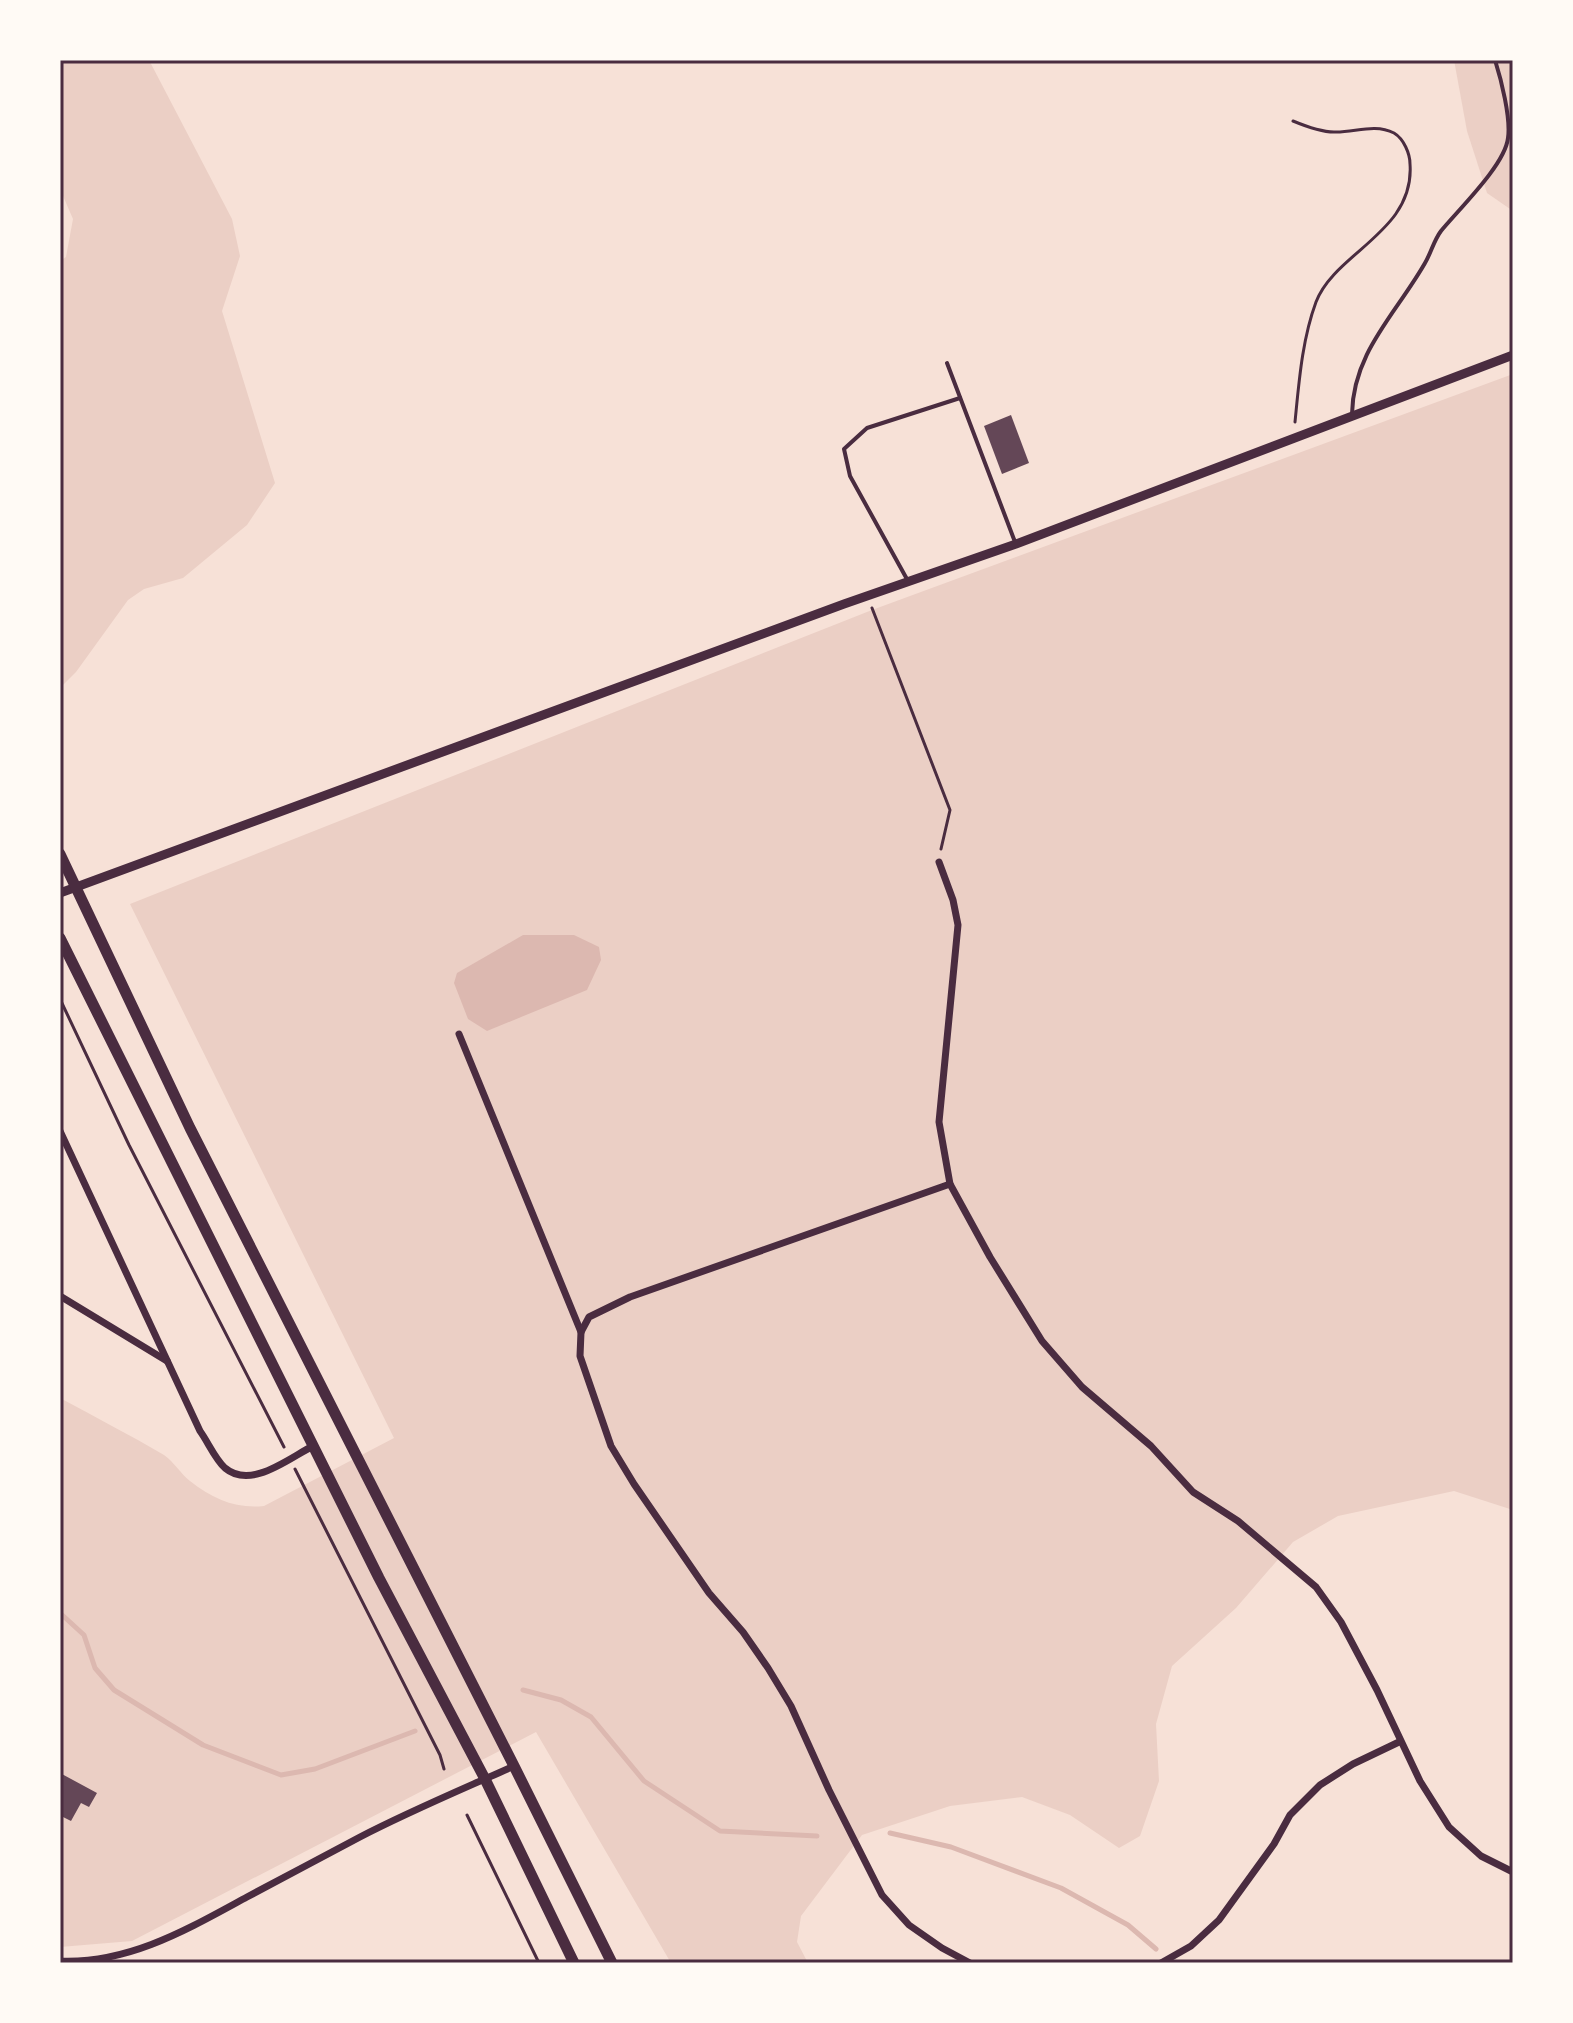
<svg xmlns="http://www.w3.org/2000/svg" width="1573" height="2023" font-family="'Golos Text',sans-serif">
<style>
.green{fill:#ebcfc5}
.water{fill:#dcb8b0}
.lines{fill:none;stroke-linecap:round;stroke-linejoin:round}
.stream{stroke:#dcb8b0;stroke-width:5}
.building{fill:#644757}
.path{stroke:#4a2c40;stroke-width:3}
.service{stroke:#4a2c40;stroke-width:4}
.minor{stroke:#4a2c40;stroke-width:7}
.tertiary{stroke:#4a2c40;stroke-width:9}
.primary{stroke:#4a2c40;stroke-width:11}
.neatline{fill:none;stroke:#4a2c40;stroke-width:3}
</style>
<rect width="100%" height="100%" fill="#f7e1d7"/>
<!-- green -->
<g class="green">
<path d="M 60,60 L 149,60 L 232,219 L 240,256 L 222,311 L 275,483 L 247,525 L 183,578 L 144,589 L 128,600 L 76,672 L 60,688 L 60,261 L 66,257 L 73,219 L 60,189 Z"/>
<path d="M 1454,60 L 1513,60 L 1513,211 L 1487,193 L 1467,131 Z"/>
<path d="M 1513,374 L 1513,1510 L 1454,1491 L 1338,1516 L 1293,1542 L 1236,1608 L 1172,1666 L 1156,1724 L 1159,1781 L 1140,1836 L 1119,1848 L 1070,1815 L 1022,1797 L 950,1806 L 862,1835 L 801,1916 L 797,1942 L 808,1963 L 671,1963 L 536,1732 L 132,1941 L 60,1947 L 60,1398 C 95,1417 130,1435 164,1455 C 175,1463 180,1473 190,1481 C 213,1499 236,1509 264,1506 L 394,1438 L 130,904 L 872,610 Z"/>
</g>
<!-- water -->
<path class="water" d="M 523,935 L 574,935 L 599,947 L 601,960 L 587,990 L 487,1031 L 468,1019 L 454,983 L 457,973 Z"/>
<g class="lines">
<!-- stream -->
<g class="stream">
<path d="M 60,1613 L 84,1635 L 95,1668 L 114,1690 L 203,1745 L 281,1775 L 315,1769 L 415,1731"/>
<path d="M 523,1690 L 561,1700 L 591,1717 L 644,1781 L 720,1831 L 817,1836"/>
<path d="M 890,1833 L 951,1847 L 1061,1888 L 1128,1925 L 1156,1949"/>
</g>
</g>
<!-- building -->
<g class="building">
<path d="M 1011,415 L 1029,463 L 1002,474 L 984,426 Z"/>
<path d="M 60,1773 L 97,1793 L 89,1807 L 81,1803 L 71,1821 L 63,1817 L 60,1823 Z"/>
</g>
<g class="lines">
<!-- path -->
<g class="path">
<path d="M 1293,121 C 1305,126 1320,132 1334,132 C 1354,133 1374,123 1394,133 C 1404,139 1410,154 1410,164 C 1415,232 1335,252 1316,302 C 1302,340 1299,382 1295,422"/>
<path d="M 872,608 L 950,810 L 941,849"/>
<path d="M 60,999 L 129,1145 L 284,1447"/>
<path d="M 295,1469 L 440,1755 L 444,1769"/>
<path d="M 467,1815 L 539,1963"/>
</g>
<!-- service -->
<g class="service">
<path d="M 947,363 L 1015,542"/>
<path d="M 1352,414 C 1353,352 1396,314 1425,263 C 1431,253 1434,240 1441,231 C 1459,209 1505,165 1508,138 C 1511,118 1501,79 1495,60"/>
<path d="M 908,581 L 850,476 L 844,449 L 867,428 L 960,398"/>
</g>
<!-- minor -->
<g class="minor">
<path d="M 939,862 L 953,900 L 958,925 L 939,1122 L 950,1184 L 990,1257 L 1042,1341 L 1082,1387 L 1151,1446 L 1193,1492 L 1238,1521 L 1316,1587 L 1341,1622 L 1377,1690 L 1420,1781 L 1449,1827 L 1481,1856 L 1513,1872"/>
<path d="M 459,1034 L 581,1332"/>
<path d="M 60,1131 L 200,1431 C 208,1442 215,1459 225,1468 C 251,1490 289,1458 313,1446"/>
<path d="M 950,1184 L 630,1297 L 589,1317 L 581,1332 L 580,1356 L 611,1446 L 634,1484 L 709,1593 L 743,1632 L 768,1668 L 791,1706 L 829,1790 L 882,1895 L 909,1925 L 942,1948 L 970,1963"/>
<path d="M 60,1296 L 167,1361"/>
<path d="M 60,1961 C 129,1964 188,1929 247,1897 C 285,1877 322,1857 360,1837 C 410,1811 463,1789 514,1766"/>
<path d="M 1161,1963 L 1191,1946 L 1219,1920 L 1274,1844 L 1290,1815 L 1320,1785 L 1353,1764 L 1399,1742"/>
</g>
<!-- tertiary -->
<path class="tertiary" d="M 60,893 L 844,604 L 1016,544 L 1513,355"/>
<!-- primary -->
<g class="primary">
<path d="M 60,854 L 190,1128 L 514,1766 L 612,1963"/>
<path d="M 60,938 L 379,1578 L 485,1779 L 574,1963"/>
</g>
</g>
<!-- border -->
<rect width="1573" height="2023" fill="none" stroke="#fffaf5" stroke-width="124"/>
<rect x="62" y="62" width="1449" height="1899" class="neatline"/>
</svg>
